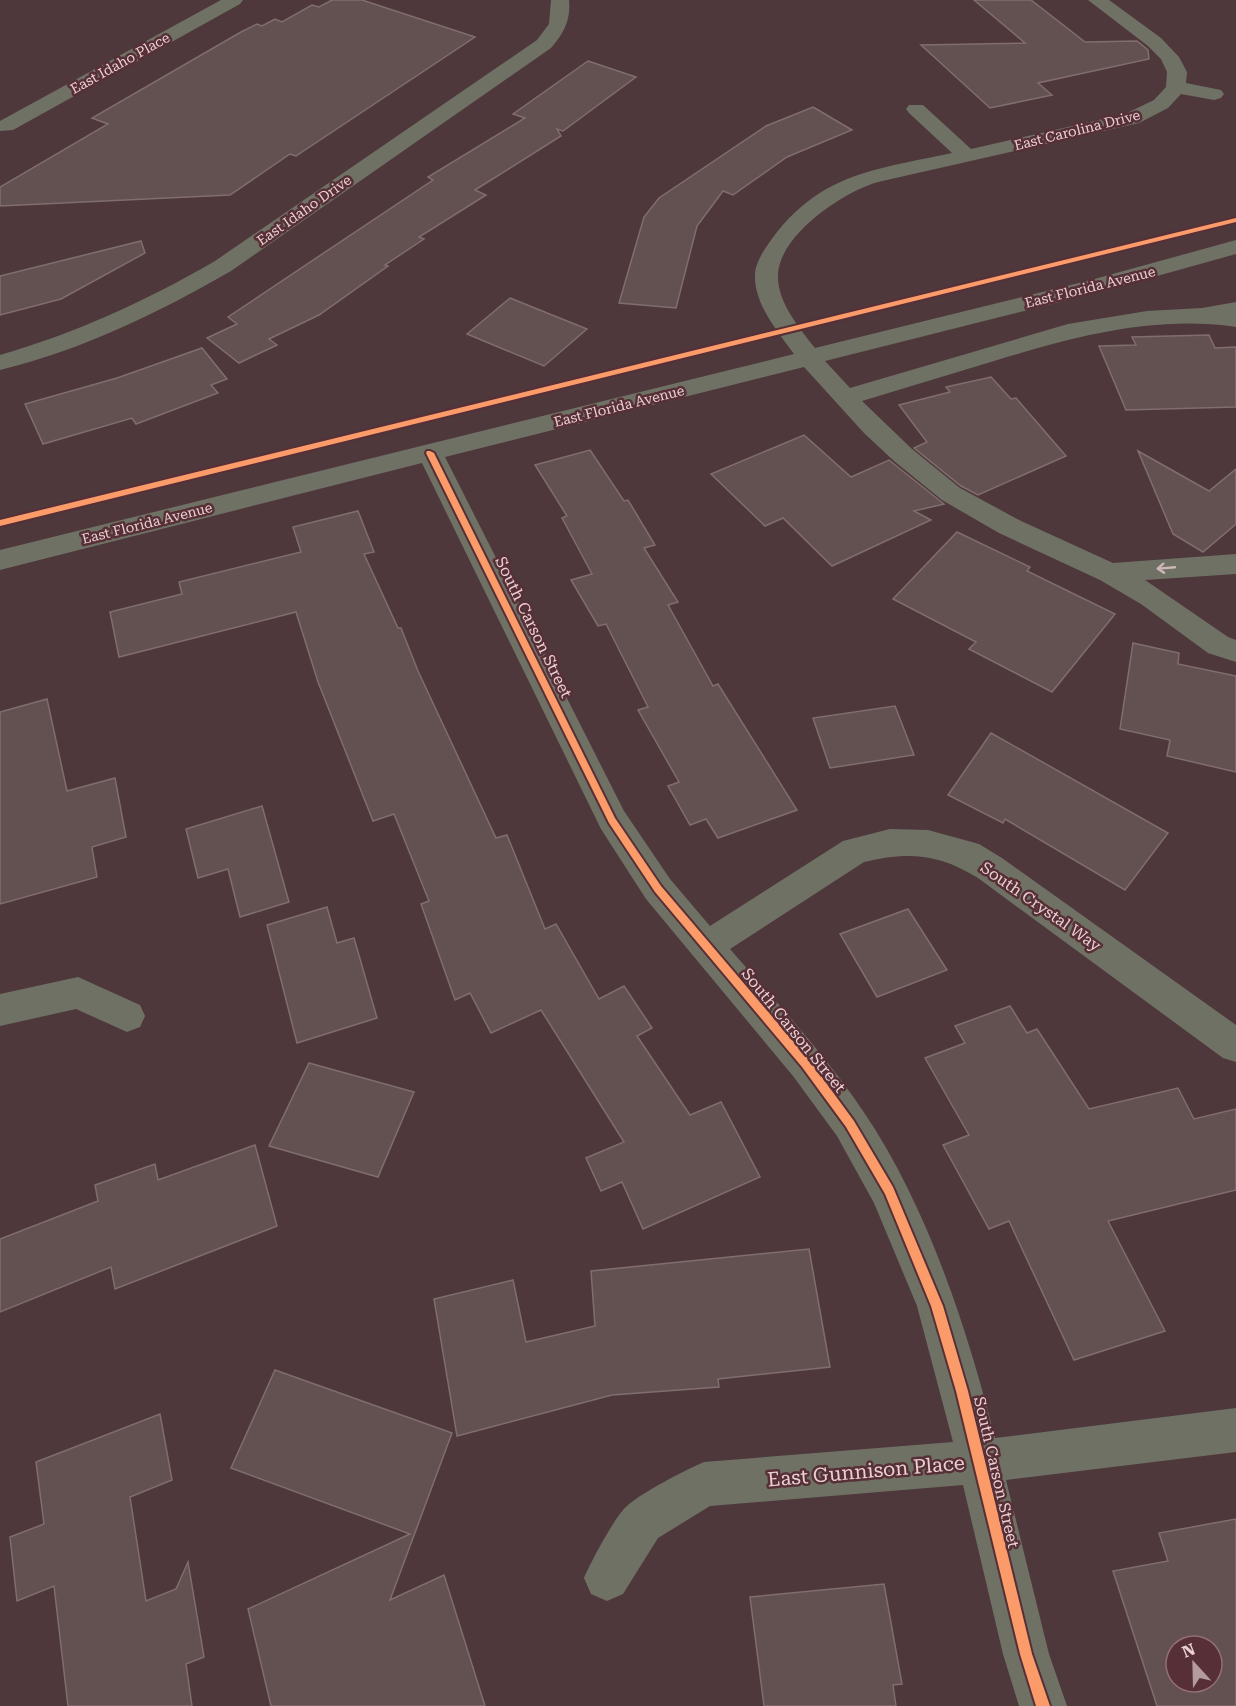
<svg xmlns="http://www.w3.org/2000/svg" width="1236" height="1706" font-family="'Roboto Serif',serif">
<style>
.building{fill:#635151;stroke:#806d6e;stroke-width:1.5;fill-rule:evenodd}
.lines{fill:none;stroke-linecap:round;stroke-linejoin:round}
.minor{fill:#707165;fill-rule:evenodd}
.cycleway-casing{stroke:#572f36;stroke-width:4}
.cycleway{fill:#fa9b69;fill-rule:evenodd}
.oneway{stroke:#ccb8b8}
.labels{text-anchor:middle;stroke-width:5;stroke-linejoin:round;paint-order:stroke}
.far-street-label{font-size:14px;fill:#ead0d3;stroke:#572f36}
.street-label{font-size:16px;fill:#ead0d3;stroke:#572f36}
.near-street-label{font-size:20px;fill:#ead0d3;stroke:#572f36}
</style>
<rect width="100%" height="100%" fill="#4e383c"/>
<!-- building -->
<g class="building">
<path d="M 332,0 L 362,0 L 475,37 L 296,156 L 290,154 L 230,195 L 0,206 L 0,187 L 108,124 L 92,118 L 241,32 L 257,24 L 262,26 L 275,19 L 282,22 L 312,5 L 319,7 Z"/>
<path d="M 974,0 L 1031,0 L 1085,42 L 1137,41 L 1148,50 L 1149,59 L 1038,83 L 1052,95 L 990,108 L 921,45 L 1025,43 Z"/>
<path d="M 588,61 L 636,77 L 563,131 L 557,129 L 561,136 L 475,190 L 486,195 L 419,237 L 424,239 L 385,265 L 388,266 L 319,315 L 269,339 L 277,345 L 239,363 L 207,338 L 237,324 L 228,317 L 433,180 L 428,177 L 525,118 L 513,114 Z"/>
<path d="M 813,107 L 852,130 L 787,157 L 733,195 L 723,191 L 697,226 L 676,308 L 619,303 L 644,217 L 659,198 L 766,126 Z"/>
<path d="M 141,241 L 145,253 L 61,299 L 0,315 L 0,276 Z"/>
<path d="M 510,298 L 587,329 L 544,366 L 467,334 Z"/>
<path d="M 1209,335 L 1215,348 L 1236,347 L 1236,407 L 1126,410 L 1099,346 L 1136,345 L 1132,337 Z"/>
<path d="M 202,348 L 227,379 L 211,385 L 218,393 L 136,424 L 132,418 L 43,444 L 25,404 L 117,378 Z"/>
<path d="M 991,377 L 1011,399 L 1016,398 L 1066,456 L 978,495 L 961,486 L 914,448 L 927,442 L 899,405 L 950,392 L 946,387 Z"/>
<path d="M 804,435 L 851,477 L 889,460 L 944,504 L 914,511 L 931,520 L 832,566 L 783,518 L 765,526 L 711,474 Z"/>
<path d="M 590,450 L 624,501 L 628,500 L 655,545 L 644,548 L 678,602 L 668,605 L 713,686 L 718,684 L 797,810 L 718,838 L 706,819 L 690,825 L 668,786 L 679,782 L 638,710 L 648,707 L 606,624 L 598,626 L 571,580 L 592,574 L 562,518 L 567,516 L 535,465 Z"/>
<path d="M 1138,451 L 1209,491 L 1236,469 L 1236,524 L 1203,552 L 1173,534 Z"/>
<path d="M 358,511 L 374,552 L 364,554 L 398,628 L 401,628 L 418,671 L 496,838 L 507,835 L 545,929 L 556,924 L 599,999 L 624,986 L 652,1028 L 637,1036 L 690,1115 L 721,1102 L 760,1177 L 643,1229 L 622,1182 L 601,1191 L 586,1158 L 624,1142 L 541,1010 L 491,1033 L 470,993 L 455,1000 L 421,904 L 429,901 L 394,814 L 373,821 L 318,682 L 296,612 L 119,657 L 110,612 L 182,594 L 179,582 L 301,552 L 293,527 Z"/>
<path d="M 957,532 L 1030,567 L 1027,571 L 1115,614 L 1052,692 L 969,649 L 976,642 L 893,599 Z"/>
<path d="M 1133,643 L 1179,653 L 1178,664 L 1236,676 L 1236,772 L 1167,756 L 1170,740 L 1120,729 Z"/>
<path d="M 47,699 L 67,791 L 115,778 L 126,837 L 92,847 L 97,877 L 0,904 L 0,712 Z"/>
<path d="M 895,706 L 914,755 L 830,768 L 813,718 Z"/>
<path d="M 991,733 L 1168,833 L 1125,890 L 1005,819 L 1003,823 L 948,795 Z"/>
<path d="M 262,806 L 289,902 L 240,917 L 228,869 L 198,878 L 186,829 Z"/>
<path d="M 327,907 L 337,943 L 354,938 L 377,1018 L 297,1043 L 267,925 Z"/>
<path d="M 908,909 L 947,970 L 877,997 L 840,934 Z"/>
<path d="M 1010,1006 L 1027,1033 L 1037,1029 L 1089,1109 L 1178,1088 L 1194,1119 L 1236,1109 L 1236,1190 L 1108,1221 L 1165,1331 L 1074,1360 L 1009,1221 L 989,1229 L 943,1145 L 969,1135 L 925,1058 L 965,1043 L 955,1026 Z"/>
<path d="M 309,1063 L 414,1092 L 378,1177 L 269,1146 Z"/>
<path d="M 255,1145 L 277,1226 L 115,1289 L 111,1267 L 0,1312 L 0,1239 L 98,1201 L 95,1185 L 155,1164 L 158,1180 Z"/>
<path d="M 809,1249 L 830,1367 L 718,1379 L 719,1387 L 612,1395 L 457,1436 L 434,1299 L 513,1280 L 526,1342 L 595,1326 L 591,1271 Z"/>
<path d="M 275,1370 L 452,1433 L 390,1600 L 444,1575 L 485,1706 L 271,1706 L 248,1609 L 410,1534 L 231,1468 Z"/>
<path d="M 160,1414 L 172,1480 L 130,1497 L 146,1601 L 176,1589 L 188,1562 L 204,1657 L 186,1664 L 192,1706 L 68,1706 L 54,1586 L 17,1601 L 10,1537 L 44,1524 L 36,1462 Z"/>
<path d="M 1236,1519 L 1236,1706 L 1157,1706 L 1113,1571 L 1168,1561 L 1159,1533 ZM 1176,1646 L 1212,1646 L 1212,1682 L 1176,1682 Z"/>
<path d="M 884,1584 L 902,1684 L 893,1685 L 896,1706 L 764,1706 L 750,1597 Z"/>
</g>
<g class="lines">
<!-- minor -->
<g class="minor">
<path d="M 221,0 L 243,0 L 240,4 L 13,130 L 0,131 L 0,121 Z"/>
<path d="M 551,0 L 569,0 C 571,20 564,33 551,48 L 231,271 C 158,313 82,350 0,370 L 0,355 C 76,333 146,301 215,261 L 537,40 L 549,24 Z"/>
<path d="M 1088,0 L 1109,0 L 1161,38 L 1179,57 L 1187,72 L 1186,83 L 1221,90 L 1224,94 L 1221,98 L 1214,100 L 1181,94 L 1168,108 L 1139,123 L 878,182 C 843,192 779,235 778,275 C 777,302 800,329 815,348 L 1091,280 L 1236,240 L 1236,254 L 1107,290 L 825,361 L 850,388 L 1068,324 L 1147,311 L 1202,308 L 1236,302 L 1236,327 C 1153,315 1073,337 994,361 C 950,374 906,388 862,401 L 912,449 L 960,488 L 1019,520 L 1113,563 L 1236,554 L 1236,574 L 1145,580 L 1228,637 L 1236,640 L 1236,662 L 1208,653 L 1141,604 L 1100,580 L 999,533 L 942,500 L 894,461 L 864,433 L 804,367 L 445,457 L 624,811 L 670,879 L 710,926 L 843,841 L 890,829 L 928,830 L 979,844 L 1002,858 L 1236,1025 L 1236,1062 L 1223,1058 L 978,878 C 940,854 908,851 864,862 L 730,949 C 776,1002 824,1053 863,1111 C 927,1205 967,1328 995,1438 L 1236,1408 L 1236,1452 L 1006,1480 L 1049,1654 L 1067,1706 L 1019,1706 L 1003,1654 L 963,1485 L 710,1506 L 658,1538 L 623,1594 L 607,1601 L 591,1594 L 584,1578 C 591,1562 615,1516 627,1506 C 641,1493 685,1470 704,1462 L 953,1442 L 917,1306 L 874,1203 L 837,1136 L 793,1076 L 646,899 L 601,829 L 422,463 L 0,570 L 0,550 L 794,354 C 778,332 755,305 755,277 C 754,263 766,247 774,236 C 823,172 879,169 952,153 L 909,113 L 906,109 L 909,105 L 923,105 L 971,149 L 1125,114 L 1154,100 L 1166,87 L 1167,72 L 1161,59 L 1148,46 Z"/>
<path d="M 78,977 L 140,1005 L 145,1016 L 140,1027 L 127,1032 L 76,1009 L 0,1026 L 0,994 Z"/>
</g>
<defs>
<g id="cycleway">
<path d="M 1236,218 L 1236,222 L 0,526 L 0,520 Z"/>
<path d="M 427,451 L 430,451 L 434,453 L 615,818 L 661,886 L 810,1061 L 854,1121 L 893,1187 L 943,1306 L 968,1391 L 1032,1654 L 1050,1706 L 1036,1706 L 1020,1654 L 956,1391 L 931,1306 L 885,1194 L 846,1127 L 802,1067 L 655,892 L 609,823 L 426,453 Z"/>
</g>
</defs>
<!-- cycleway casing -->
<use href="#cycleway" class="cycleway-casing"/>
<!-- cycleway -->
<use href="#cycleway" class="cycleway"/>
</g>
<!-- one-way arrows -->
<defs><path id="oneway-shaft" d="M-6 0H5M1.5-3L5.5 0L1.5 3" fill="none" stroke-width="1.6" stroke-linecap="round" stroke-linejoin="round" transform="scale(1.5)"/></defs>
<use class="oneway" href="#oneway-shaft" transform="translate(1166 568) rotate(175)"/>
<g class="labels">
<!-- far-street labels -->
<g class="far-street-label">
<text transform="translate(120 63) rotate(-29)" y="5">East Idaho Place</text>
<text transform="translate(1077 130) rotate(-14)" y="5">East Carolina Drive</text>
<text transform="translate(304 210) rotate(-35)" y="5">East Idaho Drive</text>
<text transform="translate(1090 287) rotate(-14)" y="5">East Florida Avenue</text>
<text transform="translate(619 406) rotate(-14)" y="5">East Florida Avenue</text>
<text transform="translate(147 523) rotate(-14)" y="5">East Florida Avenue</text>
</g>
<!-- street labels -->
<g class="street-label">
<text transform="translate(534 627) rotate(64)" y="6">South Carson Street</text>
<text transform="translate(1041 906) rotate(35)" y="6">South Crystal Way</text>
<text transform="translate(794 1030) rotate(51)" y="6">South Carson Street</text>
<text transform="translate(997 1472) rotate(77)" y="6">South Carson Street</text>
</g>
<!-- near-street labels -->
<g class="near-street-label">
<text transform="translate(866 1471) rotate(-5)" y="7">East Gunnison Place</text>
</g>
</g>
<!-- north arrow -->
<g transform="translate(1194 1664) rotate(338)"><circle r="28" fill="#572f36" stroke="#926f75" stroke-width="1.5"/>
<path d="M0-4.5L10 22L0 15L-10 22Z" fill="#b39b9e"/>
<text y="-9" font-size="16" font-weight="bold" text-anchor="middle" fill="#ead0d3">N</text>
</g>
</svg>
